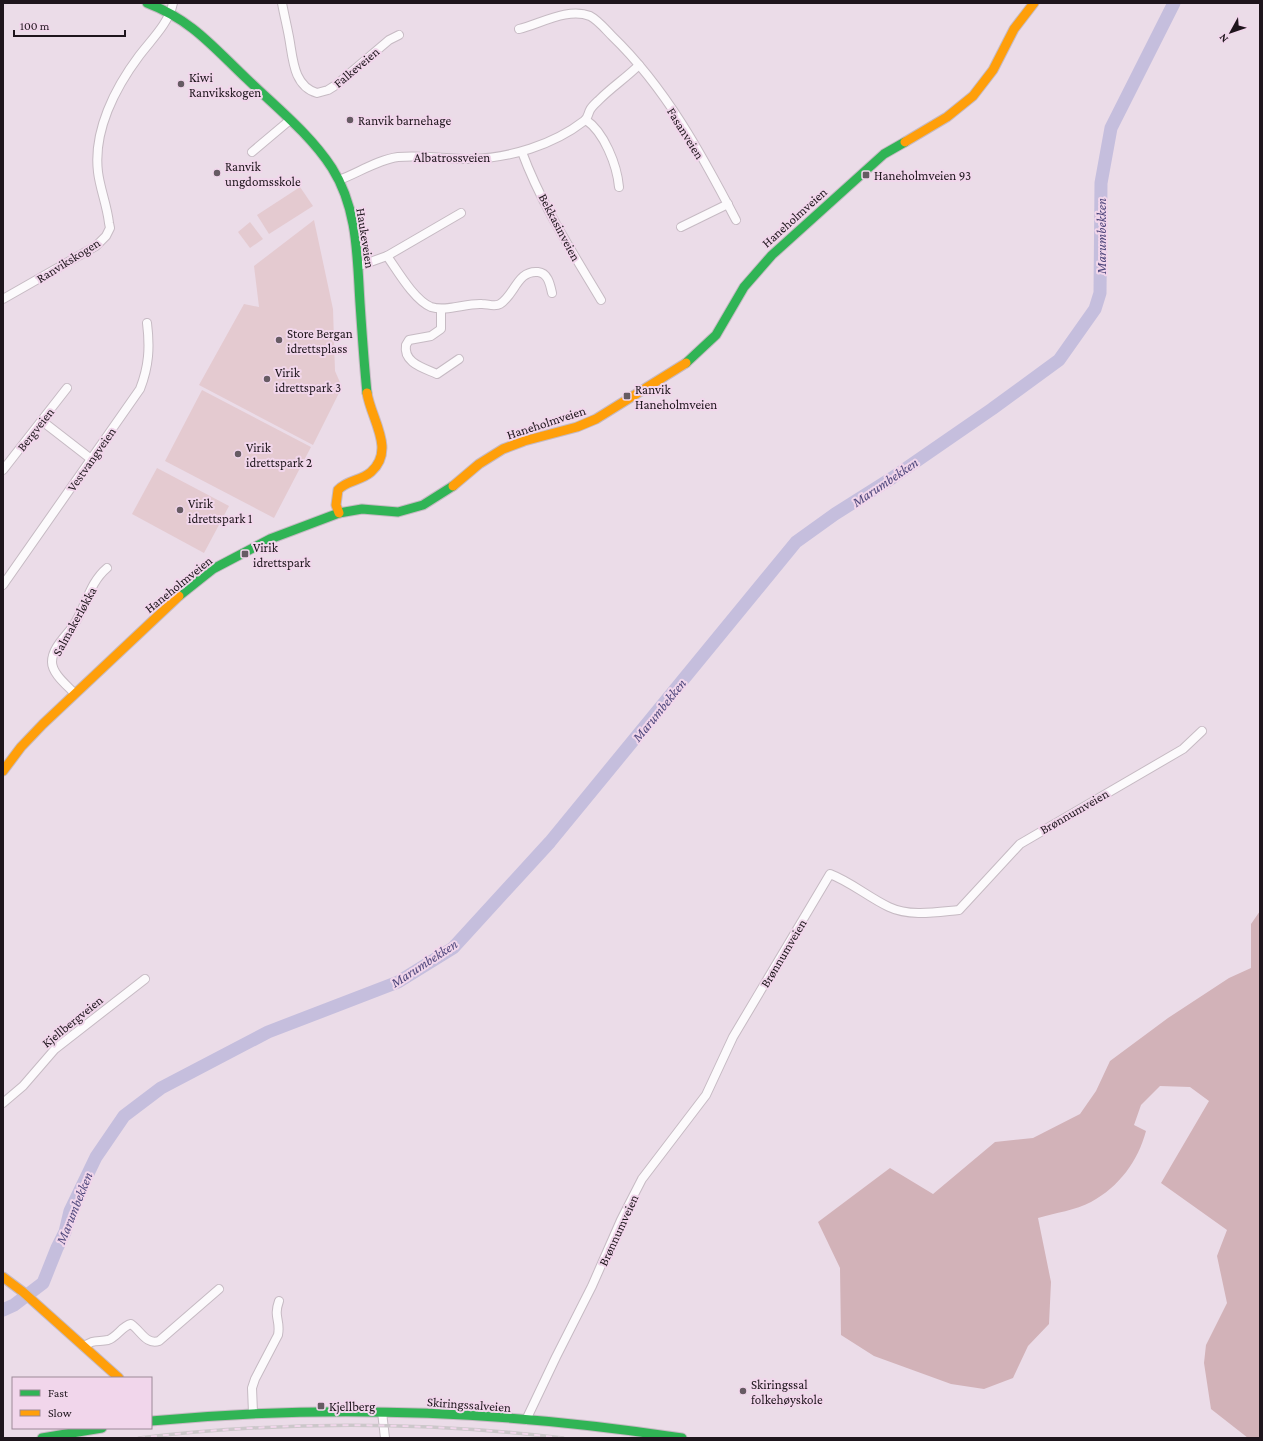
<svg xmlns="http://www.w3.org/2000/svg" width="1263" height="1441" font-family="'Crimson Pro',serif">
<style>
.green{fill:#e4cad0}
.forest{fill:#d2b2b8}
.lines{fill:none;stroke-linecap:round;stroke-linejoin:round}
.river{stroke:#c5bedd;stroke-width:13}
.street-casing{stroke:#c6bac3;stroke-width:10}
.fast-casing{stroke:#c6bac3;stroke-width:11}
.slow-casing{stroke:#c6bac3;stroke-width:11}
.street{stroke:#fcfafc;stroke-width:8}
.fast{stroke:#30b455;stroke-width:9}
.slow{stroke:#ff9f0a;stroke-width:9}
.rail-casing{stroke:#ccc7ca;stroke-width:3.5}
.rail{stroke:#f1d6eb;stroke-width:2;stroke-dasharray:6;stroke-linecap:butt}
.poi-dot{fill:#665b63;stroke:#f1d6eb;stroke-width:1.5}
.labels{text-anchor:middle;stroke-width:4;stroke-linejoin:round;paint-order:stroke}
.street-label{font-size:13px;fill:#1e151c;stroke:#f1d6eb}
.poi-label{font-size:13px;fill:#1e151c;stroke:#f1d6eb;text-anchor:start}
.water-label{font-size:14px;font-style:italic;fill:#50487d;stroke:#f1d6eb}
</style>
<rect width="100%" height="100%" fill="#ebdce8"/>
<!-- green -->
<g class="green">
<path d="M 300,187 L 313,206 L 269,234 L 257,215 Z"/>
<path d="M 314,220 L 333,309 L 335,371 L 342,387 L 313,445 L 199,385 L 244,304 L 259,307 L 254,266 Z"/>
<path d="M 250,222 L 263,239 L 250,248 L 238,232 Z"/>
<path d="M 202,390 L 311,447 L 274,518 L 165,461 Z"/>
<path d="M 157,468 L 229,506 L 204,553 L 132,514 Z"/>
</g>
<!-- forest -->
<path class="forest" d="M 1260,911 L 1260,1438 L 1248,1438 L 1211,1409 L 1204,1363 L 1206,1345 L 1227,1303 L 1217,1256 L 1227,1230 L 1161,1183 L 1209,1101 L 1190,1087 L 1160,1086 L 1141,1105 L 1134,1125 L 1146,1131 C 1138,1161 1119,1187 1091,1202 C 1076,1210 1055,1213 1038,1218 L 1051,1282 L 1049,1324 L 1028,1346 L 1013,1378 L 984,1389 L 951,1384 L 874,1356 L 841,1335 L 840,1268 L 818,1222 L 890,1168 L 933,1194 L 995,1142 L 1033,1138 L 1080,1114 L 1096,1091 L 1110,1061 L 1168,1018 L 1229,978 L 1251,968 L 1251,924 Z"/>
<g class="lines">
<!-- river -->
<path class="river" d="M 3,1310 L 14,1305 L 43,1283 L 57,1248 L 65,1232 L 70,1211 L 96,1157 L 124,1116 L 161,1088 L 268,1032 L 398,982 L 453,948 L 550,842 L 796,542 L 835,514 L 892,478 L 992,409 L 1059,360 L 1095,309 L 1100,293 L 1101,183 L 1111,128 L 1174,3"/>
<defs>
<g id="street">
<path d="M 282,3 C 284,14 287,26 289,37 C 293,58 293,86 317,93 L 328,90 L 336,85 L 389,40 L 399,35"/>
<path d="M 519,29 C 540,24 568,7 590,16 C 598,20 606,30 612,36 C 666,88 702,155 736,220"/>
<path d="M 586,120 C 604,132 617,165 619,187"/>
<path d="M 252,152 L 290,120"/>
<path d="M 522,152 C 541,204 573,253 601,300"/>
<path d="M 339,180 C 358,173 377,160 398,157 C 423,155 446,159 471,159 C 510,158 553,145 584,121 C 588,118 588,114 590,110 C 592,106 597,102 600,99 C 612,87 627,77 639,65"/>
<path d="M 681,227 L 728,204"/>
<path d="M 387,256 C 397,270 414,300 431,307 C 446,312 466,303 482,304 C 488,304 495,307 500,304 C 515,295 517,270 538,272 C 548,273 550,284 552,293"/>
<path d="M 359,266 L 387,256 L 461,213"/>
<path d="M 3,299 L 96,246 L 106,236 L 110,228 L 109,223 C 107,205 100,189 98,172 C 93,131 115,88 139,56 C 151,40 169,23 173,3"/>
<path d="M 441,309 L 441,329 L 431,336 L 409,340 L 406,345 C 403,363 424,368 437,374 L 459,359"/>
<path d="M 42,421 L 91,459"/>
<path d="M 3,470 L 67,388"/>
<path d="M 3,585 L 140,389 C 149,366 150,347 147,323"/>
<path d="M 75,694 C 68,686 52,674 52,662 C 52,648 66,636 73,626 C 86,607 89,583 107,568"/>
<path d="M 3,1103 L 23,1086 L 55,1049 L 145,979"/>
<path d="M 84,1347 C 92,1339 98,1342 108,1340 C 117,1337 122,1326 131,1324 C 141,1331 146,1345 159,1341 L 219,1289"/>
<path d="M 382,1412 L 385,1438"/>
<path d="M 253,1413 L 252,1388 L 255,1379 L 278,1335 C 281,1320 273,1318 279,1301"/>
<path d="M 526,1420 L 556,1357 L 592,1286 L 621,1220 L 642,1179 L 706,1095 L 733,1037 L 830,874 C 851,882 868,897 889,907 C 910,917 937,912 959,910 L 1020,844 L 1183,749 L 1202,731"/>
</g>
<g id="fast">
<path d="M 147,3 C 192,20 213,47 247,79 C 276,107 310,134 332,168 C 358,209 357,257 360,303 C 362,333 364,363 367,393"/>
<path d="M 686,363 L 716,335 L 744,287 L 772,255 L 884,154 L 905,142"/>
<path d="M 179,596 L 213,569 L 270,539 L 339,513 L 362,509 L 398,512 L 423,505 L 453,486"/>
<path d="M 151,1421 C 327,1404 507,1411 682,1438"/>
<path d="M 42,1438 L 102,1428"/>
</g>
<g id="slow">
<path d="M 905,142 L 947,117 L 973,96 L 993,70 L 1014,29 L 1034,3"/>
<path d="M 453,486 L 479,464 L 503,449 L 524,441 L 577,427 L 596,419 L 686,363"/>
<path d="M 339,513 L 336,505 L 338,490 C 347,480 361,481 371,472 C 396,450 371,419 367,393"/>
<path d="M 3,771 L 21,747 L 43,724 L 179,596"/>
<path d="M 3,1277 L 23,1292 L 119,1378"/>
</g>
</defs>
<!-- street casing -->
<use href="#street" class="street-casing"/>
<!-- fast casing -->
<use href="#fast" class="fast-casing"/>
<!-- slow casing -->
<use href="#slow" class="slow-casing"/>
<!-- street -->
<use href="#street" class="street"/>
<!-- fast -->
<use href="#fast" class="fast"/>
<!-- slow -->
<use href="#slow" class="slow"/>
<defs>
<path id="rail" d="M 139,1438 C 280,1421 421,1421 563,1438"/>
</defs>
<!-- rail casing -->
<use href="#rail" class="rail-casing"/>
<!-- rail -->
<use href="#rail" class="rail"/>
</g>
<!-- markers -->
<g class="poi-dot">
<circle cx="181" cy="84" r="4"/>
<circle cx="350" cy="120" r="4"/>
<circle cx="217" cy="173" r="4"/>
<rect x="862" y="171" width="8" height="8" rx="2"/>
<circle cx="279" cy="340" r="4"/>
<circle cx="267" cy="379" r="4"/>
<rect x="623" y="392" width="8" height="8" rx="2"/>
<circle cx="238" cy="454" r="4"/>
<circle cx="180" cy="510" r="4"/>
<rect x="241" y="550" width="8" height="8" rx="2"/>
<circle cx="743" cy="1391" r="4"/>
<rect x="317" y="1402" width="8" height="8" rx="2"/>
</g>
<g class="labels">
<!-- street labels -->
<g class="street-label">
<text transform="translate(356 67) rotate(-40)" y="5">Falkeveien</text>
<text transform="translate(686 133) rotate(58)" y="5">Fasanveien</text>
<text x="452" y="162">Albatrossveien</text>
<text transform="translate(794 217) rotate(-42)" y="5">Haneholmveien</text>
<text transform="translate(560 227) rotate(62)" y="5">Bekkasinveien</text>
<text transform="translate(366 238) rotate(81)" y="5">Haukeveien</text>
<text transform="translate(68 260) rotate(-32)" y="5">Ranvikskogen</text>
<text transform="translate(546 422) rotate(-18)" y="5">Haneholmveien</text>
<text transform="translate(35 429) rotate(-52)" y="5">Bergveien</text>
<text transform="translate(91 459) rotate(-55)" y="5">Vestvangveien</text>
<text transform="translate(178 584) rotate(-39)" y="5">Haneholmveien</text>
<text transform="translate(74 621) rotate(-61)" y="5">Salmakerløkka</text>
<text transform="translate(1074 811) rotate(-30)" y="5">Brønnumveien</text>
<text transform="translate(783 953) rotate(-59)" y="5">Brønnumveien</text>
<text transform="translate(72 1021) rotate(-39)" y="5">Kjellbergveien</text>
<text transform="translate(618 1230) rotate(-65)" y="5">Brønnumveien</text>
<text transform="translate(469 1404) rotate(4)" y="5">Skiringssalveien</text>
</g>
<!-- poi labels -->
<g class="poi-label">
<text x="189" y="82">Kiwi<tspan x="189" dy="15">Ranvikskogen</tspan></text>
<text x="358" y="125">Ranvik barnehage</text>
<text x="225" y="171">Ranvik<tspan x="225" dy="15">ungdomsskole</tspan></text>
<text x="874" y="180">Haneholmveien 93</text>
<text x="287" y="338">Store Bergan<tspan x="287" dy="15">idrettsplass</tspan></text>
<text x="275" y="377">Virik<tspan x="275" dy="15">idrettspark 3</tspan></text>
<text x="635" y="394">Ranvik<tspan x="635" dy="15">Haneholmveien</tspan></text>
<text x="246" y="452">Virik<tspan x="246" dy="15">idrettspark 2</tspan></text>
<text x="188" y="508">Virik<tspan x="188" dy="15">idrettspark 1</tspan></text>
<text x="253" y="552">Virik<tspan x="253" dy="15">idrettspark</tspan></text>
<text x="751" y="1389">Skiringssal<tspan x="751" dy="15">folkehøyskole</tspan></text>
<text x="329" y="1411">Kjellberg</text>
</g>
<!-- water labels -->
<g class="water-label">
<text transform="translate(1101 236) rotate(-90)" y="5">Marumbekken</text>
<text transform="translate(885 482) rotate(-34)" y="5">Marumbekken</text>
<text transform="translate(659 710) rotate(-51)" y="5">Marumbekken</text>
<text transform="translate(424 963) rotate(-33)" y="5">Marumbekken</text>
<text transform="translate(74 1208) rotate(-68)" y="5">Marumbekken</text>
</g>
</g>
<!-- border -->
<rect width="1263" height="1441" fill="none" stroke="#1e151c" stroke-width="8"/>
<!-- legend -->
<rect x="12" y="1377" width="140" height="52" fill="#f1d6eb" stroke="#9d8998"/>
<rect x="20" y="1390" width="20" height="6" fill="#30b455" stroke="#9d8998"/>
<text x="48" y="1397" font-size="12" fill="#1e151c">Fast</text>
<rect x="20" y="1410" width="20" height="6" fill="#ff9f0a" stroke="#9d8998"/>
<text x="48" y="1417" font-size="12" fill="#1e151c">Slow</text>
<!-- north arrow -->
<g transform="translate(1231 32) rotate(230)" stroke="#f1d6eb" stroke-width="3" paint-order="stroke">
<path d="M0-3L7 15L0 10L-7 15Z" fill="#1e151c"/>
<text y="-6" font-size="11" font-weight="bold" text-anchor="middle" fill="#1e151c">N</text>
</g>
<!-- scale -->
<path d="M14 30v6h111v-6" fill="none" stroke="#1e151c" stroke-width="2"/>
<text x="20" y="30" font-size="12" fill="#1e151c" stroke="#f1d6eb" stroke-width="3" paint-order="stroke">100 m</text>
</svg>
